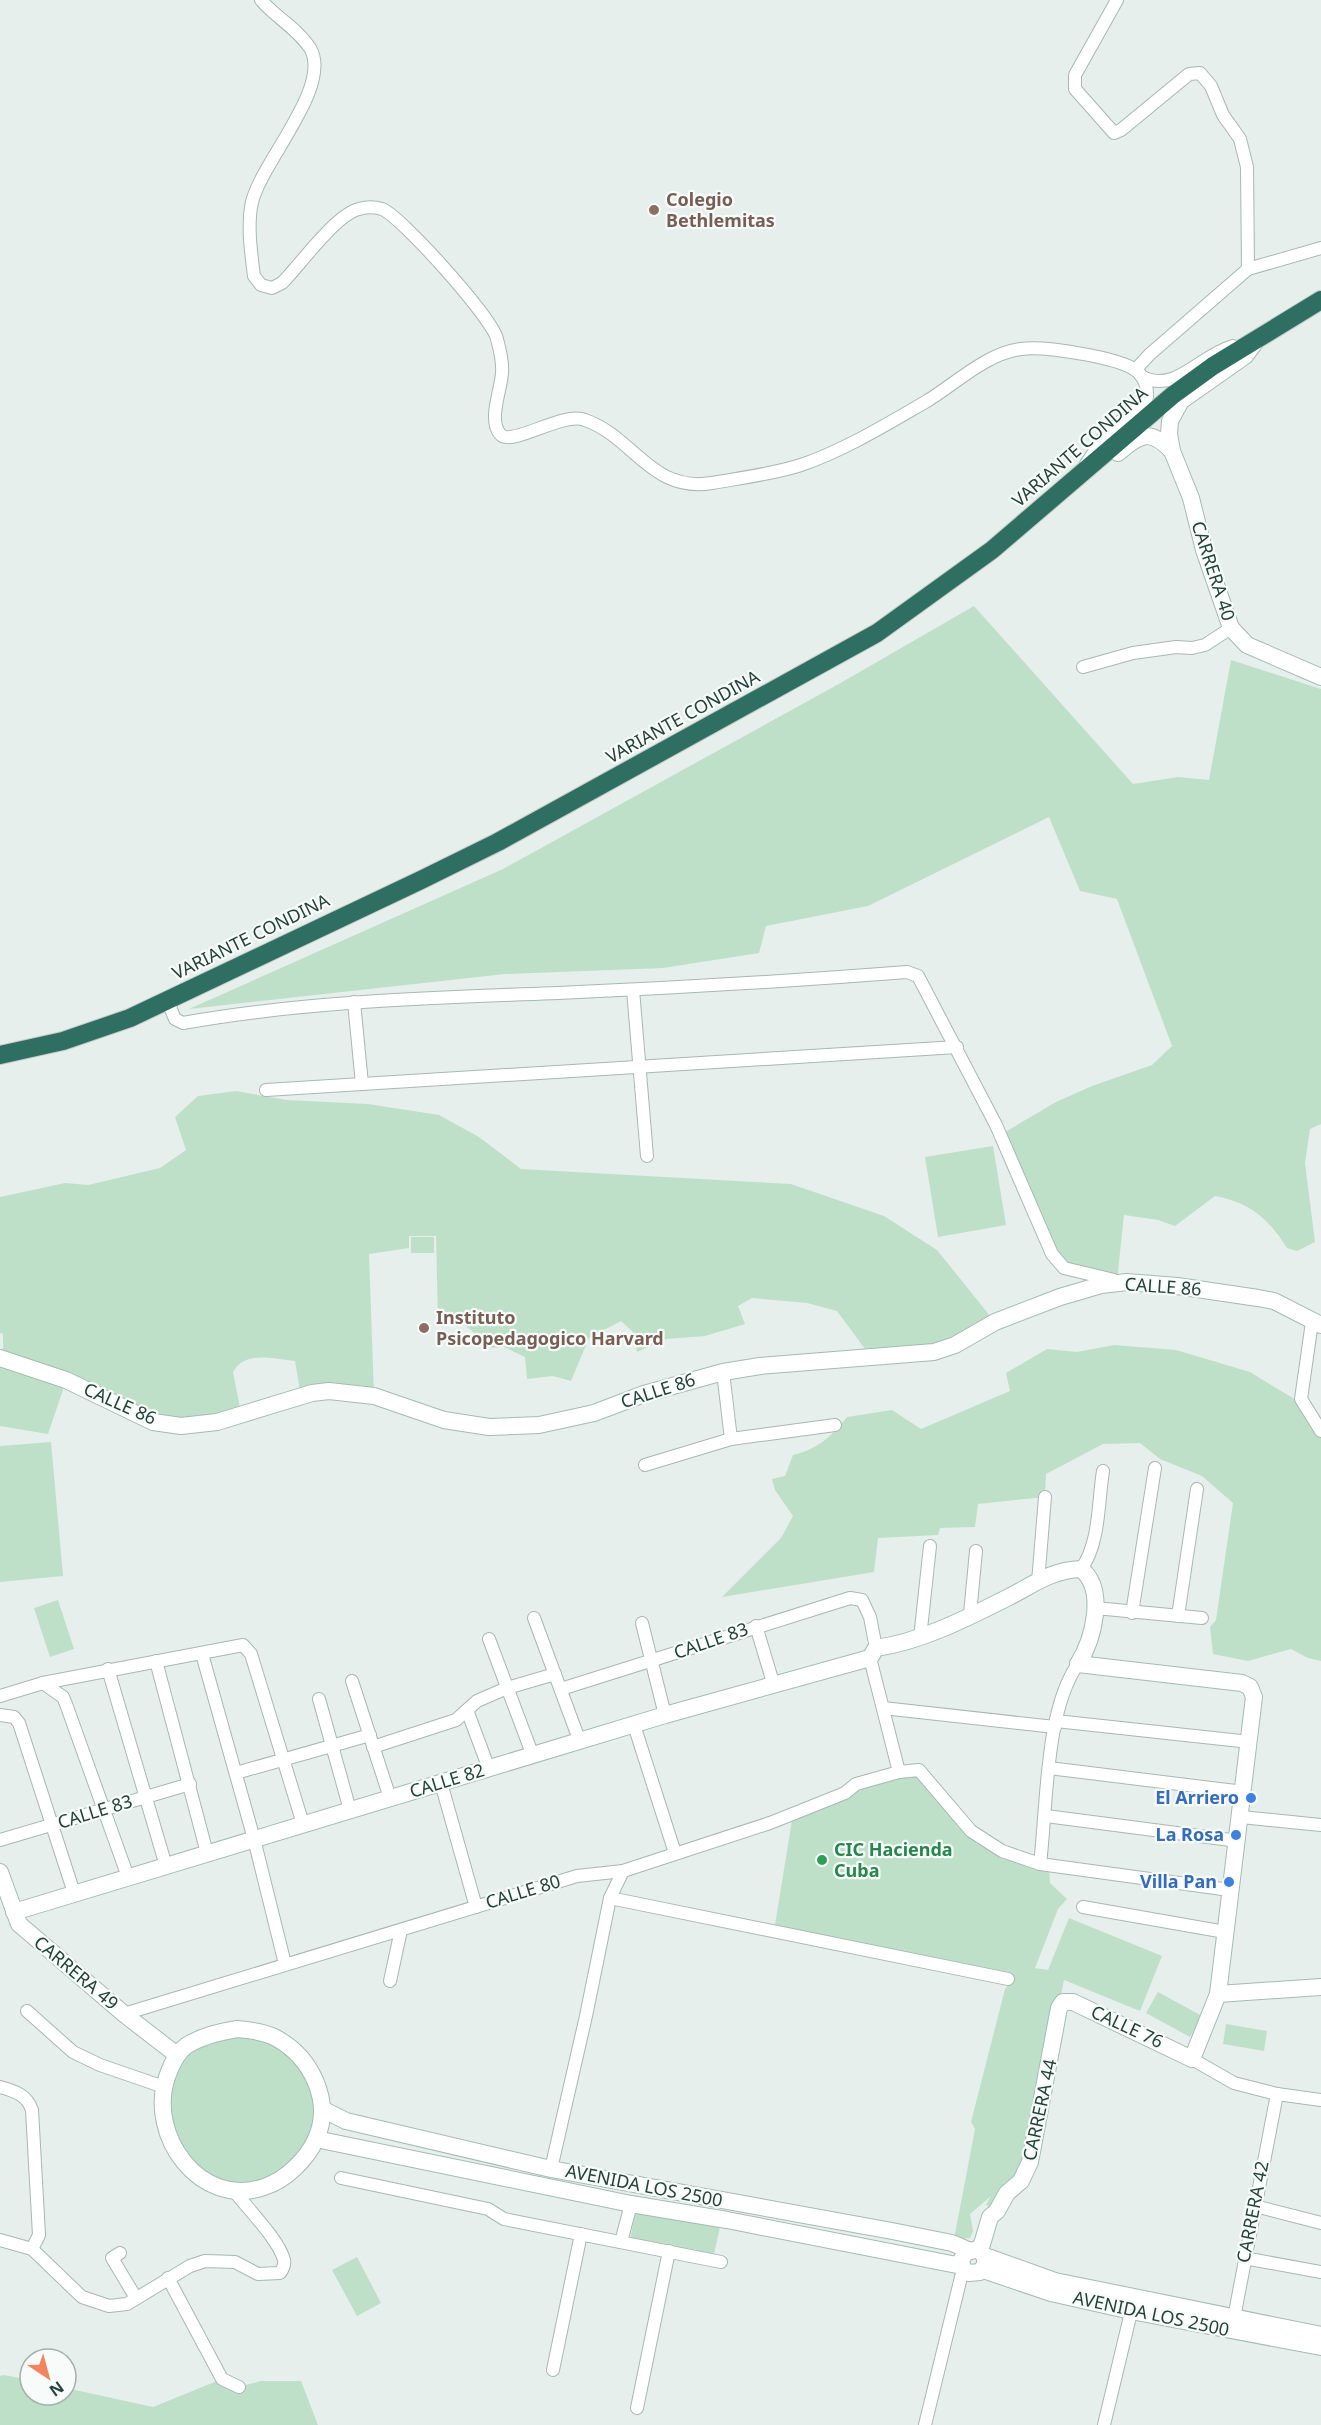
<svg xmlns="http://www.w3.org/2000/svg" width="1321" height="2425" font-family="'Noto Sans',sans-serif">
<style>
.green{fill:#bfe0c8}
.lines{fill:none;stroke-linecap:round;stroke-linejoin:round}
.street-casing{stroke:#a8b8b2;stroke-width:14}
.secondary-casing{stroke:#a4bbb3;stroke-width:18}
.highway-casing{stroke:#c2cac8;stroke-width:20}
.street{stroke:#fff;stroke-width:12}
.secondary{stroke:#fff;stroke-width:16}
.highway{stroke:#2f6f62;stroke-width:18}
.education-dot{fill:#8d6e63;stroke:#f7fbf9;stroke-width:2}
.shop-dot{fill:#3f7fe0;stroke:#f7fbf9;stroke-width:2}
.leisure-dot{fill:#2e9e5b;stroke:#f7fbf9;stroke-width:2}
.labels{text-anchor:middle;stroke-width:4.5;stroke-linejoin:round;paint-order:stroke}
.education-label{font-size:18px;font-weight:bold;fill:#785e54;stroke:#f7fbf9;text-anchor:start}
.street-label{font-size:18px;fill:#24423a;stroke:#f7fbf9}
.shop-label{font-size:18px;font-weight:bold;fill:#366cbe;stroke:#f7fbf9;text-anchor:end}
.leisure-label{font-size:18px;font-weight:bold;fill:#27864d;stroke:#f7fbf9;text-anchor:start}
</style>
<rect width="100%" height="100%" fill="#e6efeb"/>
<!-- green -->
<g class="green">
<path d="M 974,606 L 1133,784 L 1178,777 L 1209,780 L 1231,660 L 1321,689 L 1321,1124 L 1310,1129 L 1305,1163 L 1315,1242 L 1297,1251 L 1287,1248 C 1269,1219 1249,1202 1215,1196 L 1175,1226 L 1158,1220 L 1124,1215 L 1117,1281 L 1060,1263 L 1000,1135 L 1056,1102 L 1092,1086 L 1152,1065 L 1172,1046 L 1117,899 L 1080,891 L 1049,817 L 868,906 L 766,926 L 759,953 L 663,968 L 505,974 L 189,1009 L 503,869 L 837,685 Z"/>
<path d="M 236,1091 L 286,1100 L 368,1104 L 439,1115 L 479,1137 L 521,1169 L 791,1184 L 884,1216 L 937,1250 L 995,1322 L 964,1340 L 871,1357 L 837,1311 L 807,1303 L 752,1298 L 738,1306 L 745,1324 L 705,1336 L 666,1339 L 637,1352 L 633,1332 L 621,1321 L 589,1338 L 571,1381 L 553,1376 L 527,1379 L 525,1357 L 504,1347 L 492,1348 L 459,1320 L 438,1319 L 436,1236 L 409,1236 L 409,1248 L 369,1254 L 374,1396 L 301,1397 L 295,1361 C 274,1359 245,1350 233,1372 L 241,1413 L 170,1425 L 66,1381 L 48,1434 L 0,1426 L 0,1358 L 3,1358 L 3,1334 L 0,1333 L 0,1197 L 65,1183 L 88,1185 L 160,1168 L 186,1150 L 175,1117 L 198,1096 Z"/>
<path d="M 993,1146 L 1006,1225 L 938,1237 L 925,1157 Z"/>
<rect x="411" y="1237" width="23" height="16"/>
<path d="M 1114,1345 L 1176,1350 L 1250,1372 L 1296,1400 L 1321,1432 L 1321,1661 L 1308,1658 L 1291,1649 L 1248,1661 L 1213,1654 L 1210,1627 L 1216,1620 L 1233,1503 L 1202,1476 L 1160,1459 L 1140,1443 L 1103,1444 L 1046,1474 L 1045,1497 L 978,1504 L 975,1527 L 940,1528 L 938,1535 L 878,1538 L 874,1572 L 722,1597 L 781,1538 L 793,1516 L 775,1490 L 772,1479 L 785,1476 L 793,1455 C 818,1449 832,1436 847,1417 L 892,1410 L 921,1429 L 1010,1391 L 1006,1373 L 1047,1349 L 1077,1352 Z"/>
<path d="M 51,1442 L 63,1576 L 0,1582 L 0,1446 Z"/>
<path d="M 58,1600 L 74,1649 L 50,1657 L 34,1608 Z"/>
<path d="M 919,1770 L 977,1844 L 986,1843 L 1049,1864 L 1050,1883 L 1067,1899 L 1058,1909 L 1035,1968 L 1048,1970 L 1069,1918 L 1162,1956 L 1140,2011 L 1064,1980 L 1046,2071 L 1021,2169 L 997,2211 L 986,2205 L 991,2196 L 970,2214 L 973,2231 L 970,2238 L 954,2239 L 975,2129 L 971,2122 L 1005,1989 L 1011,1982 L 1011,1972 L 1008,1979 L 774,1931 L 793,1814 L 856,1784 Z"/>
<path d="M 1158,1992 L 1202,2016 L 1190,2037 L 1146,2013 Z"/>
<path d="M 1226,2024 L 1267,2031 L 1264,2051 L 1223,2044 Z"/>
<path d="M 237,2029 L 293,2050 L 324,2111 L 288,2175 L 218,2187 L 172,2147 L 164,2087 L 177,2055 Z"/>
<path d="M 636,2210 L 720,2227 L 714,2254 L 630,2239 Z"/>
<path d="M 357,2257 L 381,2303 L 357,2316 L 332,2270 Z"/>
<path d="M 4,2375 L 30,2380 L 30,2395 L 66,2395 L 66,2388 L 153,2407 L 222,2379 L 239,2387 L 261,2381 L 301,2381 L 318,2425 L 0,2425 L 0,2376 Z"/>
</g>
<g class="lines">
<defs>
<g id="street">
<path d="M 261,0 C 275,17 297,28 310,48 C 333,86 262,161 252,202 C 247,224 251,253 254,276 L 261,285 L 272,288 L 282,283 C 301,264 335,215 359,209 C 366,207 375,207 382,209 C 401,216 493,319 497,339 C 500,350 503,362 502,373 C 501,390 488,420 500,434 C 511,448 562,411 585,420 C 634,437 651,493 712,483 C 741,478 773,474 801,465 C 845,450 887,424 927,401 C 955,384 987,353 1021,349 C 1044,346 1119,357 1137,371 C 1144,377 1148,388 1147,397 L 1104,437 L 1086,464"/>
<path d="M 1117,0 L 1075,75 L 1075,89 L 1114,133 L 1121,130 L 1189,74 L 1200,73 L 1211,86 L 1223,115 L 1240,139 L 1247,167 L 1248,269"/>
<path d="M 1135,370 L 1150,354 L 1248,269 L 1321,248"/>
<path d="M 1141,376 C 1175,395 1198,356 1233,346"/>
<path d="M 1083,667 L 1133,653 L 1176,647 L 1192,648 L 1205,645 L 1231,628"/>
<path d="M 633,990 L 647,1156"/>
<path d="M 168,1002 L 175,1019 L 183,1023 C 307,1001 432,998 558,993 C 675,988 791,981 907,972 L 918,976 L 996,1125 L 1052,1254 L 1064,1268 L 1114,1280"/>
<path d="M 354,1002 L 362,1084"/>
<path d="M 266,1090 L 957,1047"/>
<path d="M 1312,1322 L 1301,1399 L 1321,1431"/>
<path d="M 723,1372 L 731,1439"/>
<path d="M 645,1465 L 731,1439 L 835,1425"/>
<path d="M 1081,1569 C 1100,1544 1098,1501 1103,1471"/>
<path d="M 1038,1582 L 1045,1497"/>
<path d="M 1095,1608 L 1202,1618"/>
<path d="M 1132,1613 L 1155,1468"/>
<path d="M 970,1614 L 976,1551"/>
<path d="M 1178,1616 L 1197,1489"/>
<path d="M 534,1618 L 580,1742"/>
<path d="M 642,1623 L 665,1715"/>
<path d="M 756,1626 L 774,1686"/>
<path d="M 920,1638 L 930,1546"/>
<path d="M 489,1639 L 533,1756"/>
<path d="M 202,1654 L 254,1839 L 285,1964"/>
<path d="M 870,1658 L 899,1772"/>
<path d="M 156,1661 L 207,1853"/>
<path d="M 108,1669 L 166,1866"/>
<path d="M 352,1681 L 390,1798"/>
<path d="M 43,1683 L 63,1697 L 66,1704 L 128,1877"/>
<path d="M 561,1689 L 850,1598 L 862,1600 L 870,1617 L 876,1648"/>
<path d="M 0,1696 L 43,1683 L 243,1645 L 251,1654 L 303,1824"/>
<path d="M 319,1699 L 350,1810"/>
<path d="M 883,1708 L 1055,1727"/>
<path d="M 467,1710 L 489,1769"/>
<path d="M 0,1715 L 14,1717 L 19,1723 L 74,1893"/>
<path d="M 1056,1721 L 1250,1742"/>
<path d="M 634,1725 L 675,1853"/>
<path d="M 373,1747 L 456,1720 L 477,1701 L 507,1688 L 555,1674"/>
<path d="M 1049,1768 L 1244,1792"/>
<path d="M 236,1773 L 370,1735"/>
<path d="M 441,1783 L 476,1907"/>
<path d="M 1046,1816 L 1238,1841"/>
<path d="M 1241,1817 L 1321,1825"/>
<path d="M 0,1840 L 190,1784"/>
<path d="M 1040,1864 C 1047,1807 1045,1710 1078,1664"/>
<path d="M 610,1898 L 1008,1979"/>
<path d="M 1083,1907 L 1225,1932"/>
<path d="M 390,1981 L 401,1930"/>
<path d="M 27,2011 L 73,2052 L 100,2065 L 164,2087"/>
<path d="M 124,2014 L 577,1876 L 623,1871 L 770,1823 L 845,1793 L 856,1784 L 899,1772 L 919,1770 L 971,1831 L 1002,1851 L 1040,1864 L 1230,1890"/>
<path d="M 1192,2059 L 1234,2083 L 1277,2094 L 1321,2100"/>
<path d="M 0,2087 C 15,2091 27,2095 32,2110 L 39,2235 L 32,2249"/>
<path d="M 551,2169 L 586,2016 L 610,1898 L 623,1871"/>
<path d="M 341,2178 L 488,2209 L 504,2219 L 721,2262"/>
<path d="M 1255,2206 L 1321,2223"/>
<path d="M 0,2240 L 32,2249 L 82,2297 L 109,2306 L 127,2304 L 190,2266 L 205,2261 L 235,2262 L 258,2274 L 280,2273 C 283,2269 285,2265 284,2260 C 279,2240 248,2209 235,2192"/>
<path d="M 621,2242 L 631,2204"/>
<path d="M 120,2253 L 112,2258 L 136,2298"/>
<path d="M 1244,2258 L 1321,2272"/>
<path d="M 168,2278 L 222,2379 L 239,2387"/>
<path d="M 1233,2323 L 1277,2094"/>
<path d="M 553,2370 L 581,2234"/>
<path d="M 637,2408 L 669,2251"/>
<path d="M 925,2425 L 963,2269"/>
<path d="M 1104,2425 L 1133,2304"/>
</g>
<g id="secondary">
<path d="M 1254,344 L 1245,356 L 1181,401 L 1170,421 L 1169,434 L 1172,451 L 1191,498 L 1204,550 L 1231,628 L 1247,645 L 1321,677"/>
<path d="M 1118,453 C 1140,434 1150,428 1172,451"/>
<path d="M 0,1358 L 66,1380 L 153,1422 L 181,1426 L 217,1422 L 312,1393 L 329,1391 L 374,1396 L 444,1420 L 489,1427 L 539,1425 L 594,1413 L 644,1394 L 723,1372 L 760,1366 L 934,1352 L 955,1345 L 995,1322 L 1060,1297 L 1101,1285 L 1127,1282 L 1177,1286 L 1258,1298 L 1274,1301 L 1321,1325"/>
<path d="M 0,1872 L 19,1924 L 124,2014 L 177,2055"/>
<path d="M 14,1912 L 665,1715 L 870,1658 L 876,1648 C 921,1642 969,1617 1009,1597 C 1034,1584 1052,1570 1081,1569 C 1107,1590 1093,1640 1078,1664"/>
<path d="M 1218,1994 L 1321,1987"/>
<path d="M 237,2029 C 250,2030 265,2032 276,2038 C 311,2057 333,2101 316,2139 C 307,2159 286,2180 264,2187 C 200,2209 147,2135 167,2077 C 171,2066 176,2053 186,2046 C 201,2036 219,2032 237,2029 Z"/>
<path d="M 322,2109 L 346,2121 L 551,2169 L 892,2231 L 952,2243 L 968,2250"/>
<path d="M 316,2139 L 631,2204 L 727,2220 L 962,2266"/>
<path d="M 980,2251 L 990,2217 L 997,2211 L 1007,2193 L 1021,2181 L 1030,2162 L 1059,2008 L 1063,2002 L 1073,2002 L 1192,2059 L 1218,1994 L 1254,1697 L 1250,1687 L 1242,1683 L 1078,1664"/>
<path d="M 985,2256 L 985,2265 L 980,2272 L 969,2273 L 963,2269 L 961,2261 L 965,2253 L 977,2249 L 985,2256 L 1055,2281 L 1321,2335"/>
<path d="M 983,2270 L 1051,2293 L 1131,2311 L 1321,2347"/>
</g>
<path id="highway" d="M 0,1055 L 63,1041 L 130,1018 L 421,880 L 498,842 L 877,633 L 992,550 L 1173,395 L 1213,366 L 1321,300"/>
</defs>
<!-- street casing -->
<use href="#street" class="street-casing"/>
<!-- secondary casing -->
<use href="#secondary" class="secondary-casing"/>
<!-- highway casing -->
<use href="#highway" class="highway-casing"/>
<!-- street -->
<use href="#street" class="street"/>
<!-- secondary -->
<use href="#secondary" class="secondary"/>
<!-- highway -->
<use href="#highway" class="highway"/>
</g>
<!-- markers -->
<g class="education-dot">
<circle cx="654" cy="210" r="6"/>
<circle cx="424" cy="1328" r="6"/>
</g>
<g class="shop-dot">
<circle cx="1251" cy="1798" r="6"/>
<circle cx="1236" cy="1835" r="6"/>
<circle cx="1229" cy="1882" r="6"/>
</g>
<circle class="leisure-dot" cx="822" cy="1860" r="6"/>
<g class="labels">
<!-- education labels -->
<g class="education-label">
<text x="666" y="206">Colegio<tspan x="666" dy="21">Bethlemitas</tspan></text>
<text x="436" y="1324">Instituto<tspan x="436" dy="21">Psicopedagogico Harvard</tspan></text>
</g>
<!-- street labels -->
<g class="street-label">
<text transform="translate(1080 447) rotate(-41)" y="6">VARIANTE CONDINA</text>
<text transform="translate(1213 571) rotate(72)" y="6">CARRERA 40</text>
<text transform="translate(683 717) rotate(-29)" y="6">VARIANTE CONDINA</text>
<text transform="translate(251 937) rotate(-26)" y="6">VARIANTE CONDINA</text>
<text transform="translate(1163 1287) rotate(4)" y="6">CALLE 86</text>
<text transform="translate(658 1391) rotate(-18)" y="6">CALLE 86</text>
<text transform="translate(120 1404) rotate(24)" y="6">CALLE 86</text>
<text transform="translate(711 1641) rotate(-19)" y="6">CALLE 83</text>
<text transform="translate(447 1781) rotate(-17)" y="6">CALLE 82</text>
<text transform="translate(95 1812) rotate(-17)" y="6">CALLE 83</text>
<text transform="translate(523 1892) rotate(-17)" y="6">CALLE 80</text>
<text transform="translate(76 1973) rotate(40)" y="6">CARRERA 49</text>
<text transform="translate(1127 2027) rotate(25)" y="6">CALLE 76</text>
<text transform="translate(1040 2110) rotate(-78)" y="6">CARRERA 44</text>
<text transform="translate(644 2186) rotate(11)" y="6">AVENIDA LOS 2500</text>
<text transform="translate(1253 2212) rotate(-79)" y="6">CARRERA 42</text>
<text transform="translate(1151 2314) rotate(12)" y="6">AVENIDA LOS 2500</text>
</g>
<!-- shop labels -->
<g class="shop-label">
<text x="1239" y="1804">El Arriero</text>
<text x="1224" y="1841">La Rosa</text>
<text x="1217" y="1888">Villa Pan</text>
</g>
<!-- leisure labels -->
<g class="leisure-label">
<text x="834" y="1856">CIC Hacienda<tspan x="834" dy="21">Cuba</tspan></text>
</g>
</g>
<!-- north arrow -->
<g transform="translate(48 2377) rotate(144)"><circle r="28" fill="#f7fbf9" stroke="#a3b1ad" stroke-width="1.5"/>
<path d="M0-4.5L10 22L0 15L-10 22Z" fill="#f4845f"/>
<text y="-9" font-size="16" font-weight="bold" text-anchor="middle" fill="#24423a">N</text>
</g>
</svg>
